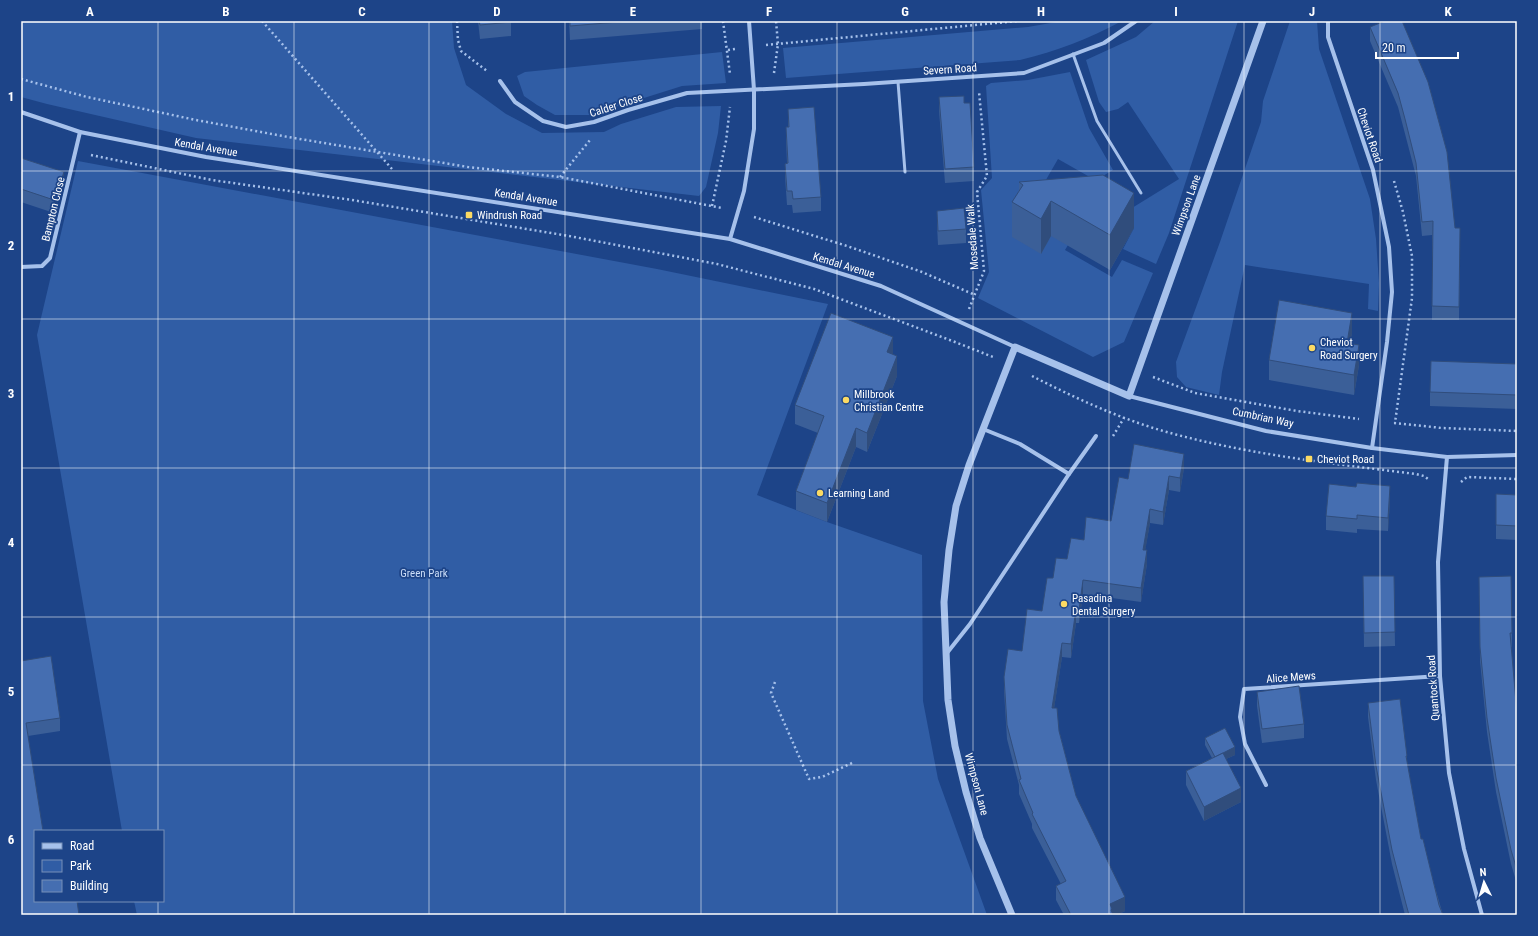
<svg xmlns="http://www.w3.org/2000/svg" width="1538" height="936" font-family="'Roboto Condensed',sans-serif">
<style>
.green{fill:#305da5}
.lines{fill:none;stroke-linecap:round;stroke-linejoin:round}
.path{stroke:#a6c1eb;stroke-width:2.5;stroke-dasharray:2 3;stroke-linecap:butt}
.service{stroke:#a6c1eb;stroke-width:3}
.minor{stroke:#a6c1eb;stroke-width:4}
.tertiary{stroke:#a6c1eb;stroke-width:7}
.wall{fill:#3b5f98}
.shaded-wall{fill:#304d7c}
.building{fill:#456eb1;stroke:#304d7c}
.grid{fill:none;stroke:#fff;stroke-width:1;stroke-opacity:0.55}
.poi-dot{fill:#fbda64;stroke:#1d4488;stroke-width:1.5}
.labels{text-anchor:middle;stroke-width:3.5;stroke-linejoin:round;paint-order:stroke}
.street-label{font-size:11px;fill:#fff;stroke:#1d4488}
.poi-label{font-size:11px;fill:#fff;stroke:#1d4488;text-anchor:start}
.park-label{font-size:11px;fill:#cbddf8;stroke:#1d4488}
.neatline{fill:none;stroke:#fff;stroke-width:1.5}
.grid-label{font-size:13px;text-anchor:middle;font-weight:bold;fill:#fff}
</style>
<rect width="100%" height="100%" fill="#1d4488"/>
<!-- green -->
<g class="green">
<path d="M 21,21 L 452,21 L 454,48 L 466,85 L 506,114 L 542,133 L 604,132 L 621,124 L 676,107 L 721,106 L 718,133 L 706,187 L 699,196 L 196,138 L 47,104 L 21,97 Z"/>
<path d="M 1062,21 L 1122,21 C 1088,39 1057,51 1020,60 L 786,78 L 783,48 L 1028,27 Z"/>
<path d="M 1155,21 L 1238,21 L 1169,233 L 1156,264 L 1123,249 L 1134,228 L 1069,209 L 1088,176 L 1058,159 L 1013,237 L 1059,223 L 1068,245 L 1065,250 L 1112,277 L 1122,260 L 1153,273 L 1124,342 L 1093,357 L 978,298 L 989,272 L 981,190 L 992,178 L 986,86 L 991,83 L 1028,80 L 1070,72 L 1089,128 L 1113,170 L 1096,180 L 1119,216 L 1179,179 L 1128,102 L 1118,109 L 1106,112 L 1099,102 L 1086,60 L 1136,37 Z"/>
<path d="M 1290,21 L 1317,21 L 1319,49 L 1370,199 L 1376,239 L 1379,283 L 1378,311 L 1368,309 L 1369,284 L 1245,265 L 1222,372 L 1219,395 L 1186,387 L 1177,377 L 1176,362 L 1220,242 L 1261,122 L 1263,101 Z"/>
<path d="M 722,52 L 726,83 L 682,86 L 590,115 L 555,115 L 537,105 L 524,96 L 517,76 L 525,72 Z"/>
<path d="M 78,161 L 657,269 L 828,304 L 757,495 L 827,522 L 922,555 L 923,701 L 938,779 L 987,915 L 137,915 L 134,901 L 163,901 L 163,831 L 122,831 L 37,335 Z"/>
</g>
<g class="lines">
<!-- path -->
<g class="path">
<path d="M 262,21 L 392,169"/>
<path d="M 457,21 L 458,40 L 461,51 L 487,71"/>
<path d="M 723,21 L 730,74"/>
<path d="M 766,45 L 1017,21"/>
<path d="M 728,50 L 735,49"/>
<path d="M 774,73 L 778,44 L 776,21"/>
<path d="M 21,79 L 87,97 L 196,120 L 288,137 L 468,167 L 560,177 L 722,208"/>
<path d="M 91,155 L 212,180 L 352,200 L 569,236 L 717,264 L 814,289 L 955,342 L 993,357"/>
<path d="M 560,177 L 590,140"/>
<path d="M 1394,181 L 1403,212 L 1412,256 L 1412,298 L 1395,423"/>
<path d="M 712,206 L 726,141 L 730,107"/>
<path d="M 754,217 L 847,246 L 922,272 L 975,295"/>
<path d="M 969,309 L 984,271 L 977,192 L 987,176 L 979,92"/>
<path d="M 1032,376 C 1077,399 1125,421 1174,434 C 1253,455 1335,464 1416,474 L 1424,476 L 1428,479"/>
<path d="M 1153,377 L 1195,393 L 1297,411 L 1359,419"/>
<path d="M 1394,423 L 1442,428 L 1517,431"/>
<path d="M 1113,436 L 1124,418"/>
<path d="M 1461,482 L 1467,477 L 1517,479"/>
<path d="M 775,682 L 771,693 L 809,779 L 822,777 L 854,762"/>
</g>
<!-- service -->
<g class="service">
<path d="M 1073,54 L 1097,121 L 1141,193"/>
<path d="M 898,82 L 905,172"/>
</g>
<!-- minor -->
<g class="minor">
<path d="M 1328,21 L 1328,37 L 1373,170 L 1389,247 L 1392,292 L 1387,342 L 1372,448"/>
<path d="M 500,81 L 515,102 L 543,121 L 566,127 L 594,122 L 628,110 L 687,93 L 864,84 L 1024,73 L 1104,43 L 1136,21"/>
<path d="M 21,112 L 80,132 L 206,157 L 730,239 L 881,286 L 1015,347"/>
<path d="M 730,239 L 744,191 L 754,129 L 754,90 L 749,21"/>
<path d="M 21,267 L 42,266 L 50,258 L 80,132"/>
<path d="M 1129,396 L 1266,431 L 1372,448 L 1447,457 L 1517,455"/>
<path d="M 1447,457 L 1438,562 L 1440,676 L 1449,773 L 1464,849 L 1482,915"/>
<path d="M 1069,474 L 1096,436"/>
<path d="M 947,653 L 970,624 L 1069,474 L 1020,444 L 983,429"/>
<path d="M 1266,785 L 1245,744 L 1240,717 L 1244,689 L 1440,676"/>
</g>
<!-- tertiary -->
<path class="tertiary" d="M 1012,915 L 980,838 L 966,792 L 955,746 L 948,700 L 944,602 L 949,550 L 956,506 L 969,465 L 1015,347 L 1129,396 L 1263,21"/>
</g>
<!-- wall -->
<g class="wall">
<path d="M 478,21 L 511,21 L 511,36 L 480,39 Z"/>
<path d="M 569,21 L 702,21 L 702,29 L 570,40 Z"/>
<path d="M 1370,27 L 1455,228 L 1460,228 L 1459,320 L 1432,320 L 1432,235 L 1422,236 L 1416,176 L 1398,107 L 1370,41 Z"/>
<path d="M 939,97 L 974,167 L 974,181 L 945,183 L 939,111 Z"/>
<path d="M 788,109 L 821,197 L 821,211 L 793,213 L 792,205 L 787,205 L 785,177 L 785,164 L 787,163 L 786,141 L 786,127 L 788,127 Z"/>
<path d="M 21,158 L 64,185 L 54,213 L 21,202 Z"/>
<path d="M 1019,182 L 1134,228 L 1110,270 L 1051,236 L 1041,254 L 1012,237 L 1012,202 L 1019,191 Z"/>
<path d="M 937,211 L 966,229 L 966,243 L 938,245 L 937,225 Z"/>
<path d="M 1352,333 L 1350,343 L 1359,365 L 1354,395 L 1269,380 L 1269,360 Z"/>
<path d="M 893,355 L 897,376 L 867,452 L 856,447 L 827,522 L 796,510 L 796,491 L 818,433 L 795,424 L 795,405 Z"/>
<path d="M 1517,364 L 1517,409 L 1430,406 L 1430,392 Z"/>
<path d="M 1184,468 L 1180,492 L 1169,490 L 1163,525 L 1150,523 L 1145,550 L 1147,564 L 1141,602 L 1083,594 L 1079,623 L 1076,623 L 1071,658 L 1062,657 L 1054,708 L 1059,731 L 1076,796 L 1125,911 L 1117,915 L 1064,915 L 1056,900 L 1056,886 L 1061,884 L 1032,828 L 1032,824 L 1019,794 L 1019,785 L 1007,739 L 1004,691 L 1004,677 L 1022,651 L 1042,611 L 1053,578 L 1067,559 L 1084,540 L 1111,521 L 1128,479 Z"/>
<path d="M 1356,487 L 1390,500 L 1388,531 L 1357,529 L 1357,533 L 1326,530 L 1326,516 Z"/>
<path d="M 1496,494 L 1517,495 L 1517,540 L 1496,539 Z"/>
<path d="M 21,504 L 22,508 L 22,521 L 21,521 Z"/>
<path d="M 1363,576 L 1394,576 L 1395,646 L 1364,647 Z"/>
<path d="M 1479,591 L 1512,633 L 1512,647 L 1511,647 L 1517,714 L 1517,884 L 1511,864 L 1496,792 L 1487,732 L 1480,661 Z"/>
<path d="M 21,661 L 60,718 L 60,731 L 28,736 L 35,831 L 21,915 Z"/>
<path d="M 1257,692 L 1304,724 L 1304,738 L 1262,743 L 1257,706 Z"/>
<path d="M 1368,703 L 1407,756 L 1407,765 L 1421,839 L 1443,915 L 1405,915 L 1392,864 L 1376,780 L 1368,717 Z"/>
<path d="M 1205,738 L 1235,755 L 1226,759 L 1241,802 L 1204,821 L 1186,785 L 1186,771 L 1212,758 L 1205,745 Z"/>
</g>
<!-- shaded-wall -->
<g class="shaded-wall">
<path d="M 64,172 L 64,185 L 54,213 L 54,200 Z"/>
<path d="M 1134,193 L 1134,228 L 1110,270 L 1110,235 Z"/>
<path d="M 1051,201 L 1051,236 L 1041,254 L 1041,219 Z"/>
<path d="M 1352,313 L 1352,333 L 1347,363 L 1347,343 Z"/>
<path d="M 893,337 L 893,356 L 887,352 Z"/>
<path d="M 1359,345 L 1359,365 L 1354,395 L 1354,375 Z"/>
<path d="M 897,356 L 897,376 L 867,452 L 867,433 Z"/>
<path d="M 856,428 L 856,447 L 827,522 L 827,503 Z"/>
<path d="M 1184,454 L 1184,468 L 1180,492 L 1180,478 Z"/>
<path d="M 1169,476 L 1169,490 L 1163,525 L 1163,512 Z"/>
<path d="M 1390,486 L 1390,500 L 1388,531 L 1388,518 Z"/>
<path d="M 1150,509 L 1150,523 L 1143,564 L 1143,550 Z"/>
<path d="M 1147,550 L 1147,564 L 1141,602 L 1141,588 Z"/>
<path d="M 1083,580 L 1083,594 L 1079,623 L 1079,610 Z"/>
<path d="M 1076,609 L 1076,623 L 1071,658 L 1071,644 Z"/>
<path d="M 1062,643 L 1062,657 L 1052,722 L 1052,708 Z"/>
<path d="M 1235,747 L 1235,755 L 1215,764 L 1215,757 Z"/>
<path d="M 1241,788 L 1241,802 L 1204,821 L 1204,807 Z"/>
<path d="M 1125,897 L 1125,911 L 1117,915 L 1110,915 L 1110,904 Z"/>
</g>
<!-- building -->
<g class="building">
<path d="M 479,21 L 511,21 L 511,22 L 480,25 Z"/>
<path d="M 570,21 L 630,21 L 570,26 Z"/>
<path d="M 1385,21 L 1402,21 L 1428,82 L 1447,152 L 1455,228 L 1460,228 L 1459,307 L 1432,306 L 1433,221 L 1422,222 L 1416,163 L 1405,119 L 1398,93 L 1370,27 Z"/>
<path d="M 964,96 L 964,103 L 970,103 L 974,167 L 945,169 L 939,97 Z"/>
<path d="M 814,107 L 821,197 L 793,199 L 792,191 L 787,191 L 785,164 L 788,163 L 786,127 L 789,127 L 788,109 Z"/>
<path d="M 21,158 L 64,172 L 54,200 L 21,189 Z"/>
<path d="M 1103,175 L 1134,193 L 1110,235 L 1051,201 L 1041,219 L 1012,202 L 1023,185 L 1019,182 Z"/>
<path d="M 964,208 L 966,229 L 938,231 L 937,211 Z"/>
<path d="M 1279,300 L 1352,313 L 1347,343 L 1359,345 L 1354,375 L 1269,360 Z"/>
<path d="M 831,313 L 893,337 L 887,352 L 897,356 L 867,433 L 856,428 L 827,503 L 796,491 L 824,416 L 795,405 Z"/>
<path d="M 1431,361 L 1517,364 L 1517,395 L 1430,392 Z"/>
<path d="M 1134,444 L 1184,454 L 1180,478 L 1169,476 L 1163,512 L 1150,509 L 1143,550 L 1147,550 L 1141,588 L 1083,580 L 1079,610 L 1076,609 L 1071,644 L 1062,643 L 1052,708 L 1057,708 L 1059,731 L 1076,796 L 1125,897 L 1110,904 L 1112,909 L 1111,910 L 1113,915 L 1071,915 L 1056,886 L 1066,881 L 1032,814 L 1033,813 L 1019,780 L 1021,779 L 1007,725 L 1004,677 L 1008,649 L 1022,651 L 1027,609 L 1042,611 L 1047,578 L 1053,578 L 1056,558 L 1067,559 L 1071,538 L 1084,540 L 1086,517 L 1111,521 L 1119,477 L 1128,479 Z"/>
<path d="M 1357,483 L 1390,486 L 1388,518 L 1357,515 L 1357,519 L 1326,516 L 1329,484 L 1356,487 Z"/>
<path d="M 1496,494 L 1517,495 L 1517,526 L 1496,525 Z"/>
<path d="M 1363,576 L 1394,576 L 1395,632 L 1364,633 Z"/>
<path d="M 1511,576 L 1512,633 L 1510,633 L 1517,714 L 1517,870 L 1511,850 L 1496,778 L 1487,718 L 1480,647 L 1479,577 Z"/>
<path d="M 51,656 L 60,718 L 26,723 L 43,831 L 35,831 L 35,901 L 77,901 L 79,915 L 21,915 L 21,661 Z"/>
<path d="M 1299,686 L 1304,724 L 1262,729 L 1257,692 Z"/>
<path d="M 1400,699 L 1407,756 L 1406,756 L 1421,839 L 1423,839 L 1439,905 L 1443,915 L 1409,915 L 1406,904 L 1392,850 L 1376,766 L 1368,703 Z"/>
<path d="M 1225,728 L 1235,747 L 1215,757 L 1205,738 Z"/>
<path d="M 1223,753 L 1241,788 L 1204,807 L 1186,771 Z"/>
</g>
<!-- grid -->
<path class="grid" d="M 158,21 L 158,831M 294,21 L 294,915M 429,21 L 429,915M 565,21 L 565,915M 701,21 L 701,915M 837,21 L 837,915M 973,21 L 973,915M 1109,21 L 1109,915M 1244,21 L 1244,915M 1380,21 L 1380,915M 21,171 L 1517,171M 21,319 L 1517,319M 21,468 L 1517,468M 21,617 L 1517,617M 21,765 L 1517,765M 158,901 L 158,915"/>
<!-- markers -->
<g class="poi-dot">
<rect x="465" y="211" width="8" height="8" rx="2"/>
<circle cx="1312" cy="348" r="4"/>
<circle cx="846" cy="400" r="4"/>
<rect x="1305" y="455" width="8" height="8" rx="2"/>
<circle cx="820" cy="493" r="4"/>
<circle cx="1064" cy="604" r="4"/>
</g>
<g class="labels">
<!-- street labels -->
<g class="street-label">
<text transform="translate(950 69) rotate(-4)" y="4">Severn Road</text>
<text transform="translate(616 105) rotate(-18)" y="4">Calder Close</text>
<text transform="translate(1370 135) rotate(71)" y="4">Cheviot Road</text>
<text transform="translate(206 147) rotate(10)" y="4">Kendal Avenue</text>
<text transform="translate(526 197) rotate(9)" y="4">Kendal Avenue</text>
<text transform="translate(1186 205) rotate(-70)" y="4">Wimpson Lane</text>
<text transform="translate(53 209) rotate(-76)" y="4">Bampton Close</text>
<text transform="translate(972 237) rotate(-94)" y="4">Mosedale Walk</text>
<text transform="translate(844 265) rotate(17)" y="4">Kendal Avenue</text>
<text transform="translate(1263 417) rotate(12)" y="4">Cumbrian Way</text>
<text transform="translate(1291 677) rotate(-4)" y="4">Alice Mews</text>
<text transform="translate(1433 688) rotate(-94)" y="4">Quantock Road</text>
<text transform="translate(977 784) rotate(75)" y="4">Wimpson Lane</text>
</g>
<!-- poi labels -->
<g class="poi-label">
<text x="477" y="219">Windrush Road</text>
<text x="1320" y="346">Cheviot<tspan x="1320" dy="13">Road Surgery</tspan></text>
<text x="854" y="398">Millbrook<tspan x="854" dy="13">Christian Centre</tspan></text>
<text x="1317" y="463">Cheviot Road</text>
<text x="828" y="497">Learning Land</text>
<text x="1072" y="602">Pasadina<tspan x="1072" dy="13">Dental Surgery</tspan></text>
</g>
<!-- park labels -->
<g class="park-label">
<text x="424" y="577">Green Park</text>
</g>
</g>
<!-- border -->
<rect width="1538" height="936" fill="none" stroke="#1d4488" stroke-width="44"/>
<!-- legend -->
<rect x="34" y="830" width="130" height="72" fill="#1d4488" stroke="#778fb8"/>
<rect x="42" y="843" width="20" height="6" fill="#a6c1eb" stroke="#778fb8"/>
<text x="70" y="850" font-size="12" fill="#ffffff">Road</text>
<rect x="42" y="860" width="20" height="12" fill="#305da5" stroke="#778fb8"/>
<text x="70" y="870" font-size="12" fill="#ffffff">Park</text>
<rect x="42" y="880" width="20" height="12" fill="#456eb1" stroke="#778fb8"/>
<text x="70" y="890" font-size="12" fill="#ffffff">Building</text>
<!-- north arrow -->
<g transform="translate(1484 882) rotate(355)" stroke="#1d4488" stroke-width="3" paint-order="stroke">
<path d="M0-3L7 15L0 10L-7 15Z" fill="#ffffff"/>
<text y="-6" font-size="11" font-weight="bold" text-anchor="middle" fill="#ffffff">N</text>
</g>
<!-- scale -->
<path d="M1376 52v6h82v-6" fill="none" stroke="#ffffff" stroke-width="2"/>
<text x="1382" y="52" font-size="12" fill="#ffffff" stroke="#1d4488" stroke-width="3" paint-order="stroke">20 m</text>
<rect x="22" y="22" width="1494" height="892" class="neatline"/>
<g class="grid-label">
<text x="90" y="16">A</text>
<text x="226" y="16">B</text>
<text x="362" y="16">C</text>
<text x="497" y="16">D</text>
<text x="633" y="16">E</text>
<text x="769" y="16">F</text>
<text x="905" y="16">G</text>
<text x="1041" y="16">H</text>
<text x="1176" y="16">I</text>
<text x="1312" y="16">J</text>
<text x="1448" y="16">K</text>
<text x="11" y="101">1</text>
<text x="11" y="250">2</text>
<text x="11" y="398">3</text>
<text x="11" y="547">4</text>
<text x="11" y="696">5</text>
<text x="11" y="844">6</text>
</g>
</svg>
